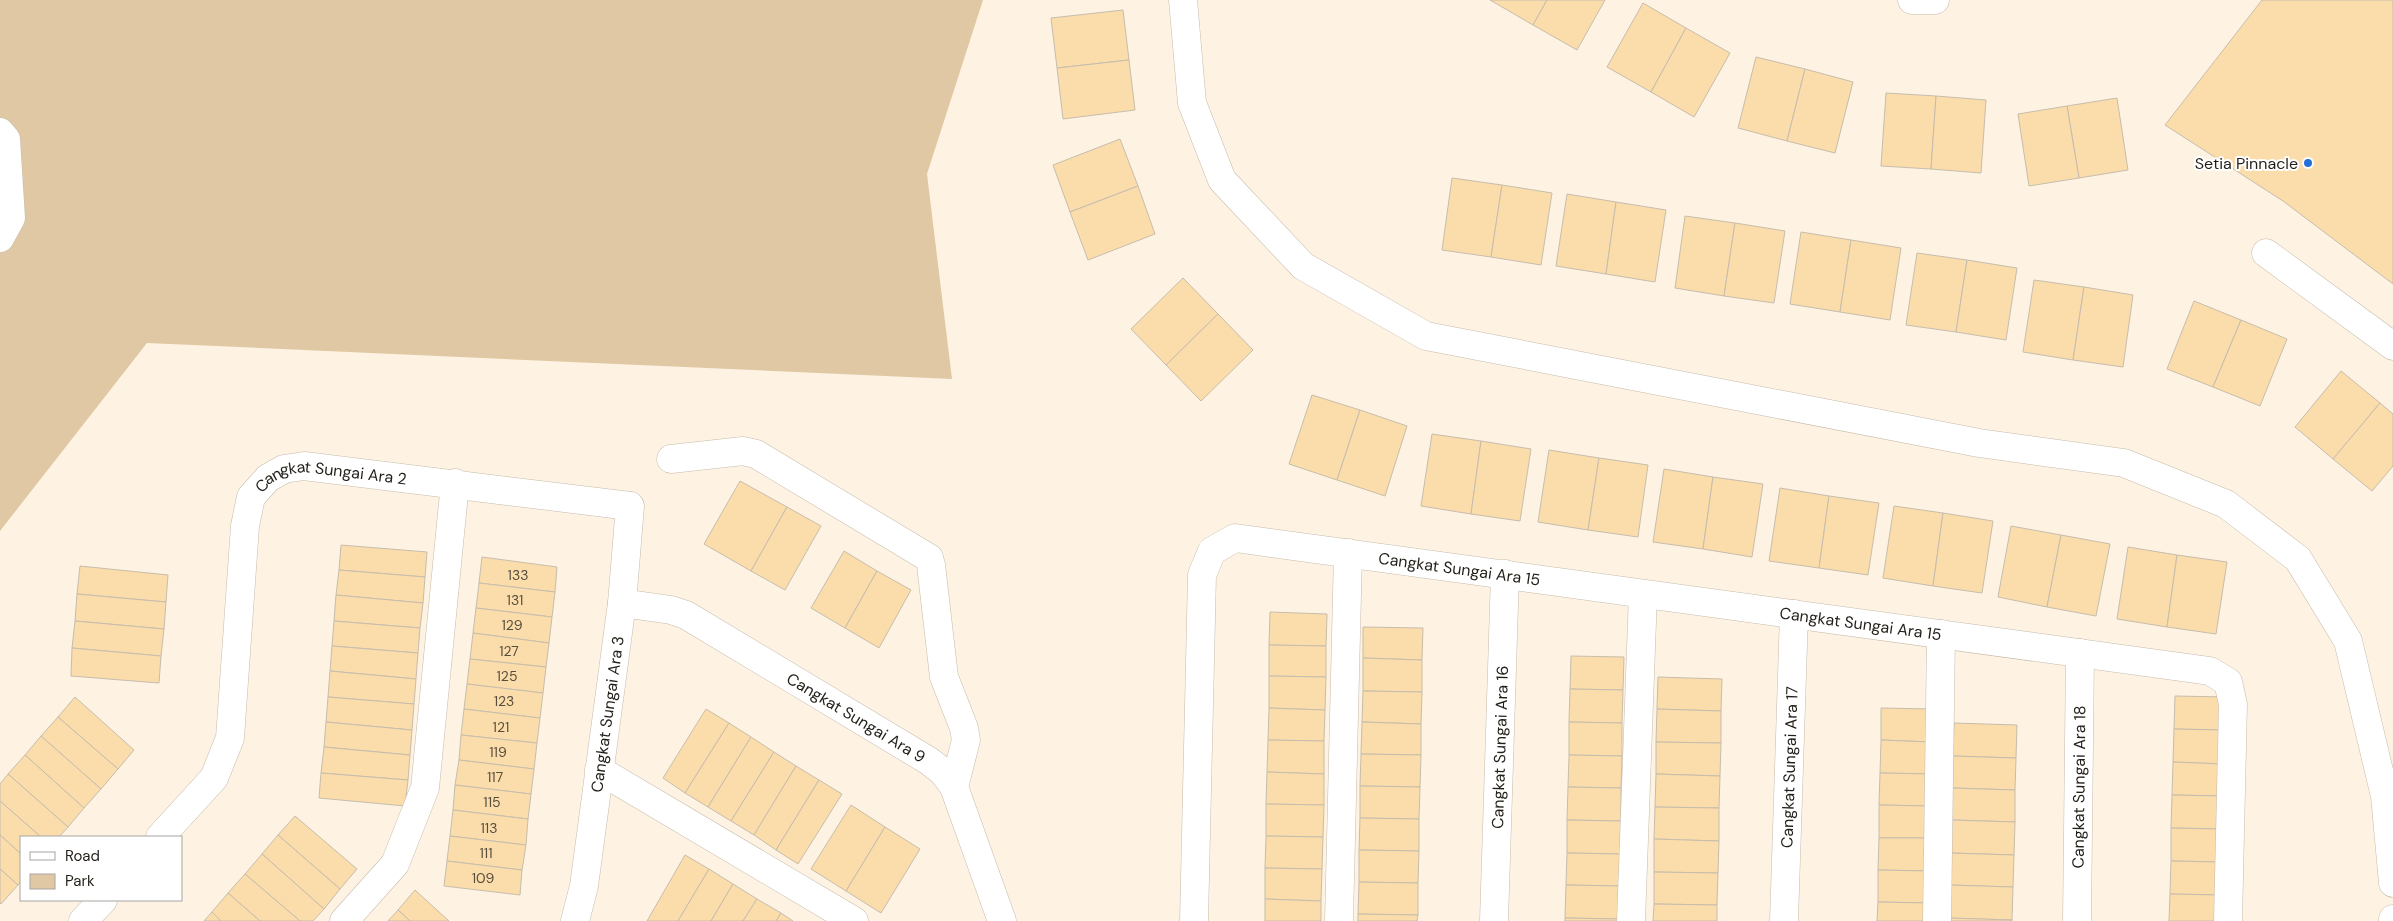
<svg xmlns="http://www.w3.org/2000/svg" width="2393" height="921" font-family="'DM Sans',sans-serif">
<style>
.green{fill:#e0c8a4}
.building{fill:#fbdcab;stroke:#c7bdad}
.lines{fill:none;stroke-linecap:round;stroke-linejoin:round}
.minor-casing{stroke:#c6bbac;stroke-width:29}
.minor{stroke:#fff;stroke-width:28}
.poi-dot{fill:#256fdb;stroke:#fff;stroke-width:2}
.labels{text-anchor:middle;stroke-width:4;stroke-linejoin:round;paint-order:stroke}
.number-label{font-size:14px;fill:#584e3d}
.poi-label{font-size:16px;fill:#221e18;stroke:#fff;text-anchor:end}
.street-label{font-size:16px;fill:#221e18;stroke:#fff}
</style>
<rect width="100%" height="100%" fill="#fef3e2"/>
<!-- green -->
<path class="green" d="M 0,0 L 983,0 L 927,174 L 952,379 L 147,343 L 0,531 Z"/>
<!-- building -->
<g class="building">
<path d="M 1490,0 L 1547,0 L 1533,25 Z"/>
<path d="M 1547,0 L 1605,0 L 1577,50 L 1533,25 Z"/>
<path d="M 2262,0 L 2393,0 L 2393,284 L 2283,201 L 2165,125 Z"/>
<path d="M 1643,3 L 1686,28 L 1651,92 L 1607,67 Z"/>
<path d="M 1123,10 L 1129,60 L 1057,68 L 1051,18 Z"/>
<path d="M 1686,28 L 1730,53 L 1694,117 L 1651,92 Z"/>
<path d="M 1756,57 L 1805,69 L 1787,141 L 1738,128 Z"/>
<path d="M 1129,60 L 1135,110 L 1063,119 L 1057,68 Z"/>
<path d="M 1805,69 L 1853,82 L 1835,153 L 1787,141 Z"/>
<path d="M 1886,93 L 1936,96 L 1931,169 L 1881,166 Z"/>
<path d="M 1936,96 L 1986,100 L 1981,173 L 1931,169 Z"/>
<path d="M 2117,98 L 2128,170 L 2079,178 L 2067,106 Z"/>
<path d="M 2067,106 L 2079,178 L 2029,186 L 2018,114 Z"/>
<path d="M 1120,139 L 1138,186 L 1070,212 L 1053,165 Z"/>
<path d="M 1452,178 L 1502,185 L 1491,257 L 1442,250 Z"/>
<path d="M 1502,185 L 1552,193 L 1541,265 L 1491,257 Z"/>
<path d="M 1138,186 L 1155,234 L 1088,260 L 1070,212 Z"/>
<path d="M 1567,194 L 1616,202 L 1606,274 L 1556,266 Z"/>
<path d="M 1616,202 L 1666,210 L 1655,282 L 1606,274 Z"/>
<path d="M 1685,216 L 1735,223 L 1724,296 L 1675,288 Z"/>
<path d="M 1735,223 L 1785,231 L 1774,303 L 1724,296 Z"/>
<path d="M 1801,232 L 1851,240 L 1840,312 L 1790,304 Z"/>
<path d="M 1851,240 L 1901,248 L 1890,320 L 1840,312 Z"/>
<path d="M 1917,253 L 1967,260 L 1956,332 L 1906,325 Z"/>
<path d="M 1967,260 L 2017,268 L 2006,340 L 1956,332 Z"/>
<path d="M 1183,278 L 1218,314 L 1166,365 L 1131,329 Z"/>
<path d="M 2034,280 L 2084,287 L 2073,360 L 2023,352 Z"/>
<path d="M 2084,287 L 2133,295 L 2123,367 L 2073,360 Z"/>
<path d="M 2194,301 L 2241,320 L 2213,387 L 2167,369 Z"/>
<path d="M 1218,314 L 1253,350 L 1201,401 L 1166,365 Z"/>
<path d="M 2241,320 L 2287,339 L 2260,406 L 2213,387 Z"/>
<path d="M 2341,371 L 2380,403 L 2333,459 L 2295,427 Z"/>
<path d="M 1312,395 L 1360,410 L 1337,480 L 1289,464 Z"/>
<path d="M 2380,403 L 2393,414 L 2393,466 L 2372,491 L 2333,459 Z"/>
<path d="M 1360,410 L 1407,426 L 1385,496 L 1337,480 Z"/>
<path d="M 1432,434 L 1481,441 L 1471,514 L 1421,506 Z"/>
<path d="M 1481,441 L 1531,449 L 1520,521 L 1471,514 Z"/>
<path d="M 1549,450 L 1599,458 L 1588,530 L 1538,522 Z"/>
<path d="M 1599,458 L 1648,465 L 1638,537 L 1588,530 Z"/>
<path d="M 1664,469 L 1713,477 L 1703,549 L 1653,542 Z"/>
<path d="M 1713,477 L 1763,484 L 1752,557 L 1703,549 Z"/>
<path d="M 740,481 L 787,507 L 751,571 L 704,544 Z"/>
<path d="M 1780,488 L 1829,496 L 1819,568 L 1769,561 Z"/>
<path d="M 1829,496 L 1879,503 L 1868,575 L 1819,568 Z"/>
<path d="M 1894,506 L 1943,513 L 1933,586 L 1883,578 Z"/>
<path d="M 787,507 L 821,526 L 785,590 L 751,571 Z"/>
<path d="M 1943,513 L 1993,521 L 1982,593 L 1933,586 Z"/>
<path d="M 2011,526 L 2061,535 L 2047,607 L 1998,597 Z"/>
<path d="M 2061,535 L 2110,544 L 2096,616 L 2047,607 Z"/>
<path d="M 341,545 L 427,552 L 425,577 L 339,570 Z"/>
<path d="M 2128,547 L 2177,555 L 2167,627 L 2117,619 Z"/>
<path d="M 844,551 L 877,571 L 845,628 L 811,608 Z"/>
<path d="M 2177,555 L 2227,562 L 2216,634 L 2167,627 Z"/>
<path d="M 482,557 L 557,567 L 555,592 L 479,583 Z"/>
<path d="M 80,566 L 168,575 L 166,602 L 77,594 Z"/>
<path d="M 339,570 L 425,577 L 423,603 L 336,595 Z"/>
<path d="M 877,571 L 911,590 L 879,648 L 845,628 Z"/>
<path d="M 479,583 L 555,592 L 552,617 L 476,608 Z"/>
<path d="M 77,594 L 166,602 L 164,629 L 75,621 Z"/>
<path d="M 336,595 L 423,603 L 420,628 L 334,621 Z"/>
<path d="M 476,608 L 552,617 L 549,643 L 473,633 Z"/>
<path d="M 1270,612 L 1327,614 L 1326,646 L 1269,645 Z"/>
<path d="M 75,621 L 164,629 L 161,656 L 72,648 Z"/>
<path d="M 334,621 L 420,628 L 418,653 L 332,646 Z"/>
<path d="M 1363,627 L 1423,628 L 1422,660 L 1363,658 Z"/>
<path d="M 473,633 L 549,643 L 546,667 L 470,659 Z"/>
<path d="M 1269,645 L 1326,646 L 1326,677 L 1269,676 Z"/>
<path d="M 332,646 L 418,653 L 416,679 L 330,671 Z"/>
<path d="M 72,648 L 161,656 L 159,683 L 71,676 Z"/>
<path d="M 1571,656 L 1624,657 L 1623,690 L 1570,689 Z"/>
<path d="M 1363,658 L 1422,660 L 1422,692 L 1363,691 Z"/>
<path d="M 470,659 L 546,667 L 543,693 L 467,684 Z"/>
<path d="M 330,671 L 416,679 L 414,704 L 328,697 Z"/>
<path d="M 1269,676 L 1326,677 L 1325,710 L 1269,708 Z"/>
<path d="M 1658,677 L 1722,679 L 1721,711 L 1657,709 Z"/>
<path d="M 467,684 L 543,693 L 540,718 L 464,709 Z"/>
<path d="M 1570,689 L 1623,690 L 1622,723 L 1569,722 Z"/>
<path d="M 1363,691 L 1422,692 L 1421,724 L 1362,722 Z"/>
<path d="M 2175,696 L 2226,697 L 2224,730 L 2174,729 Z"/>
<path d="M 75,697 L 134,750 L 118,769 L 58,717 Z"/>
<path d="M 328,697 L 414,704 L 412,730 L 326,722 Z"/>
<path d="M 1269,708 L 1325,710 L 1324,741 L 1268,740 Z"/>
<path d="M 1881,708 L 1932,709 L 1931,742 L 1881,740 Z"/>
<path d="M 464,709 L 540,718 L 537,743 L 461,735 Z"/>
<path d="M 706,709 L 729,723 L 685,793 L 663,778 Z"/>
<path d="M 1657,709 L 1721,711 L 1721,743 L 1656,742 Z"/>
<path d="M 58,717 L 118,769 L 101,789 L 41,736 Z"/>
<path d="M 326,722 L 412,730 L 410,755 L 324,747 Z"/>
<path d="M 1362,722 L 1421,724 L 1421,755 L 1361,754 Z"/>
<path d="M 1569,722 L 1622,723 L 1622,756 L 1569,755 Z"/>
<path d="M 729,723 L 751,737 L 708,807 L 685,793 Z"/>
<path d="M 1954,723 L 2017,725 L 2016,758 L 1953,756 Z"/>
<path d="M 2174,729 L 2224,730 L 2224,764 L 2173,762 Z"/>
<path d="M 461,735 L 537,743 L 534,769 L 459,760 Z"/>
<path d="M 41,736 L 101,789 L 84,808 L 25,755 Z"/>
<path d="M 751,737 L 774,752 L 731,821 L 708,807 Z"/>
<path d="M 1268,740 L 1324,741 L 1324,774 L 1267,772 Z"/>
<path d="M 1881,740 L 1931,742 L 1931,774 L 1880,773 Z"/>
<path d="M 1656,742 L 1721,743 L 1720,776 L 1656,774 Z"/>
<path d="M 324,747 L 410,755 L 408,780 L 321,773 Z"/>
<path d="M 774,752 L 796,766 L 754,835 L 731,821 Z"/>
<path d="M 1361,754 L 1421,755 L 1420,787 L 1360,786 Z"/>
<path d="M 25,755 L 84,808 L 68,827 L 8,774 Z"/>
<path d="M 1569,755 L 1622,756 L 1621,788 L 1568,787 Z"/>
<path d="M 1953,756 L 2016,758 L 2015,790 L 1952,788 Z"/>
<path d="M 459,760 L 534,769 L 531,794 L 455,785 Z"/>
<path d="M 2173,762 L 2224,764 L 2223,796 L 2172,795 Z"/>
<path d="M 796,766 L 819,780 L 776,850 L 754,835 Z"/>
<path d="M 1267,772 L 1324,774 L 1324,805 L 1266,804 Z"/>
<path d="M 321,773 L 408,780 L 405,806 L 319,798 Z"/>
<path d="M 1880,773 L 1931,774 L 1930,806 L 1879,805 Z"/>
<path d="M 8,774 L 68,827 L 59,837 L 41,837 L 0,801 L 0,784 Z"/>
<path d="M 1656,774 L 1720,776 L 1719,808 L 1655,807 Z"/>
<path d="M 819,780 L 842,794 L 798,864 L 776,850 Z"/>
<path d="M 455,785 L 531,794 L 528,819 L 453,810 Z"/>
<path d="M 1360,786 L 1420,787 L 1419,819 L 1360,818 Z"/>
<path d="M 1568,787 L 1621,788 L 1621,821 L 1567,820 Z"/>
<path d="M 1952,788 L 2015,790 L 2015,822 L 1952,820 Z"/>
<path d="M 2172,795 L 2223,796 L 2222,829 L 2171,828 Z"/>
<path d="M 0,801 L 41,837 L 21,837 L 21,854 L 0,835 Z"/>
<path d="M 1266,804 L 1324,805 L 1323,837 L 1266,836 Z"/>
<path d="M 851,805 L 885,827 L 846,891 L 811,869 Z"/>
<path d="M 1879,805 L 1930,806 L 1929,838 L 1879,838 Z"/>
<path d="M 1655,807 L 1719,808 L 1719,841 L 1654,839 Z"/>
<path d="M 453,810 L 528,819 L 526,845 L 450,836 Z"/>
<path d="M 295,816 L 357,869 L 340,889 L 278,835 Z"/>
<path d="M 1360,818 L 1419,819 L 1419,851 L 1359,850 Z"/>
<path d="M 1567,820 L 1621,821 L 1620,854 L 1567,853 Z"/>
<path d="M 1952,820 L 2015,822 L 2014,855 L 1951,853 Z"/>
<path d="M 885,827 L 920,849 L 881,913 L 846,891 Z"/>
<path d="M 2171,828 L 2222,829 L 2221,862 L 2171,861 Z"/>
<path d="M 0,835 L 21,854 L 21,881 L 18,885 L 0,869 Z"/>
<path d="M 278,835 L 340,889 L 324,909 L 262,854 Z"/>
<path d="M 450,836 L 526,845 L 522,870 L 447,861 Z"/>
<path d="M 1266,836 L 1323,837 L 1322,869 L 1265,868 Z"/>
<path d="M 1879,838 L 1929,838 L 1929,871 L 1878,870 Z"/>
<path d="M 1654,839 L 1719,841 L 1718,873 L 1654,872 Z"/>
<path d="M 1359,850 L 1419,851 L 1418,883 L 1359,882 Z"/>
<path d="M 1567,853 L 1620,854 L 1619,886 L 1566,885 Z"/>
<path d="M 1951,853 L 2014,855 L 2013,887 L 1950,885 Z"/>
<path d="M 262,854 L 324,909 L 313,921 L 300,921 L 245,874 Z"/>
<path d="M 685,855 L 709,869 L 678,921 L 647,921 Z"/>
<path d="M 447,861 L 522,870 L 520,895 L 444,886 Z"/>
<path d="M 2171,861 L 2221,862 L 2220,895 L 2170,894 Z"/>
<path d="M 1265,868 L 1322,869 L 1321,901 L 1265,899 Z"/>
<path d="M 0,869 L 18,885 L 1,904 L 0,903 Z"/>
<path d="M 709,869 L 733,884 L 711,921 L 678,921 Z"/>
<path d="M 1878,870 L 1929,871 L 1928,903 L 1878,902 Z"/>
<path d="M 1654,872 L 1718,873 L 1717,905 L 1654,904 Z"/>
<path d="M 245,874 L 300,921 L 260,921 L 228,893 Z"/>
<path d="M 1359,882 L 1418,883 L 1418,915 L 1358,914 Z"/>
<path d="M 733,884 L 757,899 L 743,921 L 711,921 Z"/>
<path d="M 1566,885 L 1619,886 L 1619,919 L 1565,918 Z"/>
<path d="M 1950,885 L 2013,887 L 2012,920 L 1949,918 Z"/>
<path d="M 415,890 L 449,921 L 410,921 L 398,910 Z"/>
<path d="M 228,893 L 260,921 L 221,921 L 212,912 Z"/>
<path d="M 2170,894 L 2220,895 L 2220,921 L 2169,921 Z"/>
<path d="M 757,899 L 781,913 L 776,921 L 743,921 Z"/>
<path d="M 1265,899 L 1321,901 L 1321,921 L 1265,921 Z"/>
<path d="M 1878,902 L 1928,903 L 1928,921 L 1877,921 Z"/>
<path d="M 1654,904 L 1717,905 L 1717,921 L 1653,921 Z"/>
<path d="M 398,910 L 410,921 L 388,921 Z"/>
<path d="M 212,912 L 221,921 L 204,921 Z"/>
<path d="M 781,913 L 793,921 L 776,921 Z"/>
<path d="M 1358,914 L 1418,915 L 1417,921 L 1358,921 Z"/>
<path d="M 1565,918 L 1619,919 L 1619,921 L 1565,921 Z"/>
<path d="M 1949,918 L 2012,920 L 2012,921 L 1949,921 Z"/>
</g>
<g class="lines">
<defs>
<g id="minor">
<path d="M 1183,0 L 1192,103 L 1222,180 L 1303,266 L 1426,336 L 1979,443 L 2124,463 L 2226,504 L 2298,559 L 2348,641 L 2385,796 L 2393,883"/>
<path d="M 1912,0 L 1935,0"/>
<path d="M 0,132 L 6,139 L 11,218 L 0,238"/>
<path d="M 2266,253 L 2393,346"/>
<path d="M 671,459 L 743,451 L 756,454 L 929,558 L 931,565 L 944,677 L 964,728 L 966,740 L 954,787"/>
<path id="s1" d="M 622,603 L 671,610 L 686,615 L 929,761 L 943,772 L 954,787 L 1002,921"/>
<path d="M 599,770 L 854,921"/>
<path id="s2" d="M 160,837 L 214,778 L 230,738 L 245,526 L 251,497 L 268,478 L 284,469 L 304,466 L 630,506 L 622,603 L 584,886 L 575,921"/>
<path d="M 83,921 L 103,900"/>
<path d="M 344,921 L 395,864 L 425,788 L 455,483"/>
<path id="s3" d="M 1194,921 L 1202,575 L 1212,551 L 1235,538 L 2210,671 L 2228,682 L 2233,704 L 2228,921"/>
<path d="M 1339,921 L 1348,553"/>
<path id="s4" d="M 1494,921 L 1505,574"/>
<path d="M 1631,921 L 1643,594"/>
<path id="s5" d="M 1784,921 L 1794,614"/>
<path d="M 1937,921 L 1941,634"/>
<path id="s6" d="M 2077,921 L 2080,653"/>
<path d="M 2393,921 L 2393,919"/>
</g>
</defs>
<!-- minor casing -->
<use href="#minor" class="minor-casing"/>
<!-- minor -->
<use href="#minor" class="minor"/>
</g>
<!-- markers -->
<circle class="poi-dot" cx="2308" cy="163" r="5"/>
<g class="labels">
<!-- number labels -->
<g class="number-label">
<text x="518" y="580">133</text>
<text x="515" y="605">131</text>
<text x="512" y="630">129</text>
<text x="509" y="656">127</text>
<text x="507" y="681">125</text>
<text x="504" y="706">123</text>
<text x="501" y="732">121</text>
<text x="498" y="757">119</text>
<text x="495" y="782">117</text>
<text x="492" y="807">115</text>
<text x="489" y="833">113</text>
<text x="486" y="858">111</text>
<text x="483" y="883">109</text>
</g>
<!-- poi labels -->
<g class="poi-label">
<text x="2298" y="169">Setia Pinnacle</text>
</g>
<!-- street labels -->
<g class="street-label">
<text dy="6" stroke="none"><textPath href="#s2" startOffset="454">Cangkat Sungai Ara 2</textPath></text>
<text dy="6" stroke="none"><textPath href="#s3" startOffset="625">Cangkat Sungai Ara 15</textPath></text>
<text dy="6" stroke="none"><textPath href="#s3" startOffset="1030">Cangkat Sungai Ara 15</textPath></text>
<text transform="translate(607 714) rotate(-82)" y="6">Cangkat Sungai Ara 3</text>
<text dy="6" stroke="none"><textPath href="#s1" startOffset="264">Cangkat Sungai Ara 9</textPath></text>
<text dy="6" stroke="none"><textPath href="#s4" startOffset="174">Cangkat Sungai Ara 16</textPath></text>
<text dy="6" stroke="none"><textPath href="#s5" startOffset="154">Cangkat Sungai Ara 17</textPath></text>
<text dy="6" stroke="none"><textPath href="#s6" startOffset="134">Cangkat Sungai Ara 18</textPath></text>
</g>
</g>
<!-- legend -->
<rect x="20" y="836" width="162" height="65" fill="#ffffff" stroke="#a7a5a3"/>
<rect x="30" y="852" width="25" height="8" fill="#ffffff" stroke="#a7a5a3"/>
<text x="65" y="861" font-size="15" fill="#221e18">Road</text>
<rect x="30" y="874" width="25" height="15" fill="#e0c8a4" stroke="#a7a5a3"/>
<text x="65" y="886" font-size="15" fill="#221e18">Park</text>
</svg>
